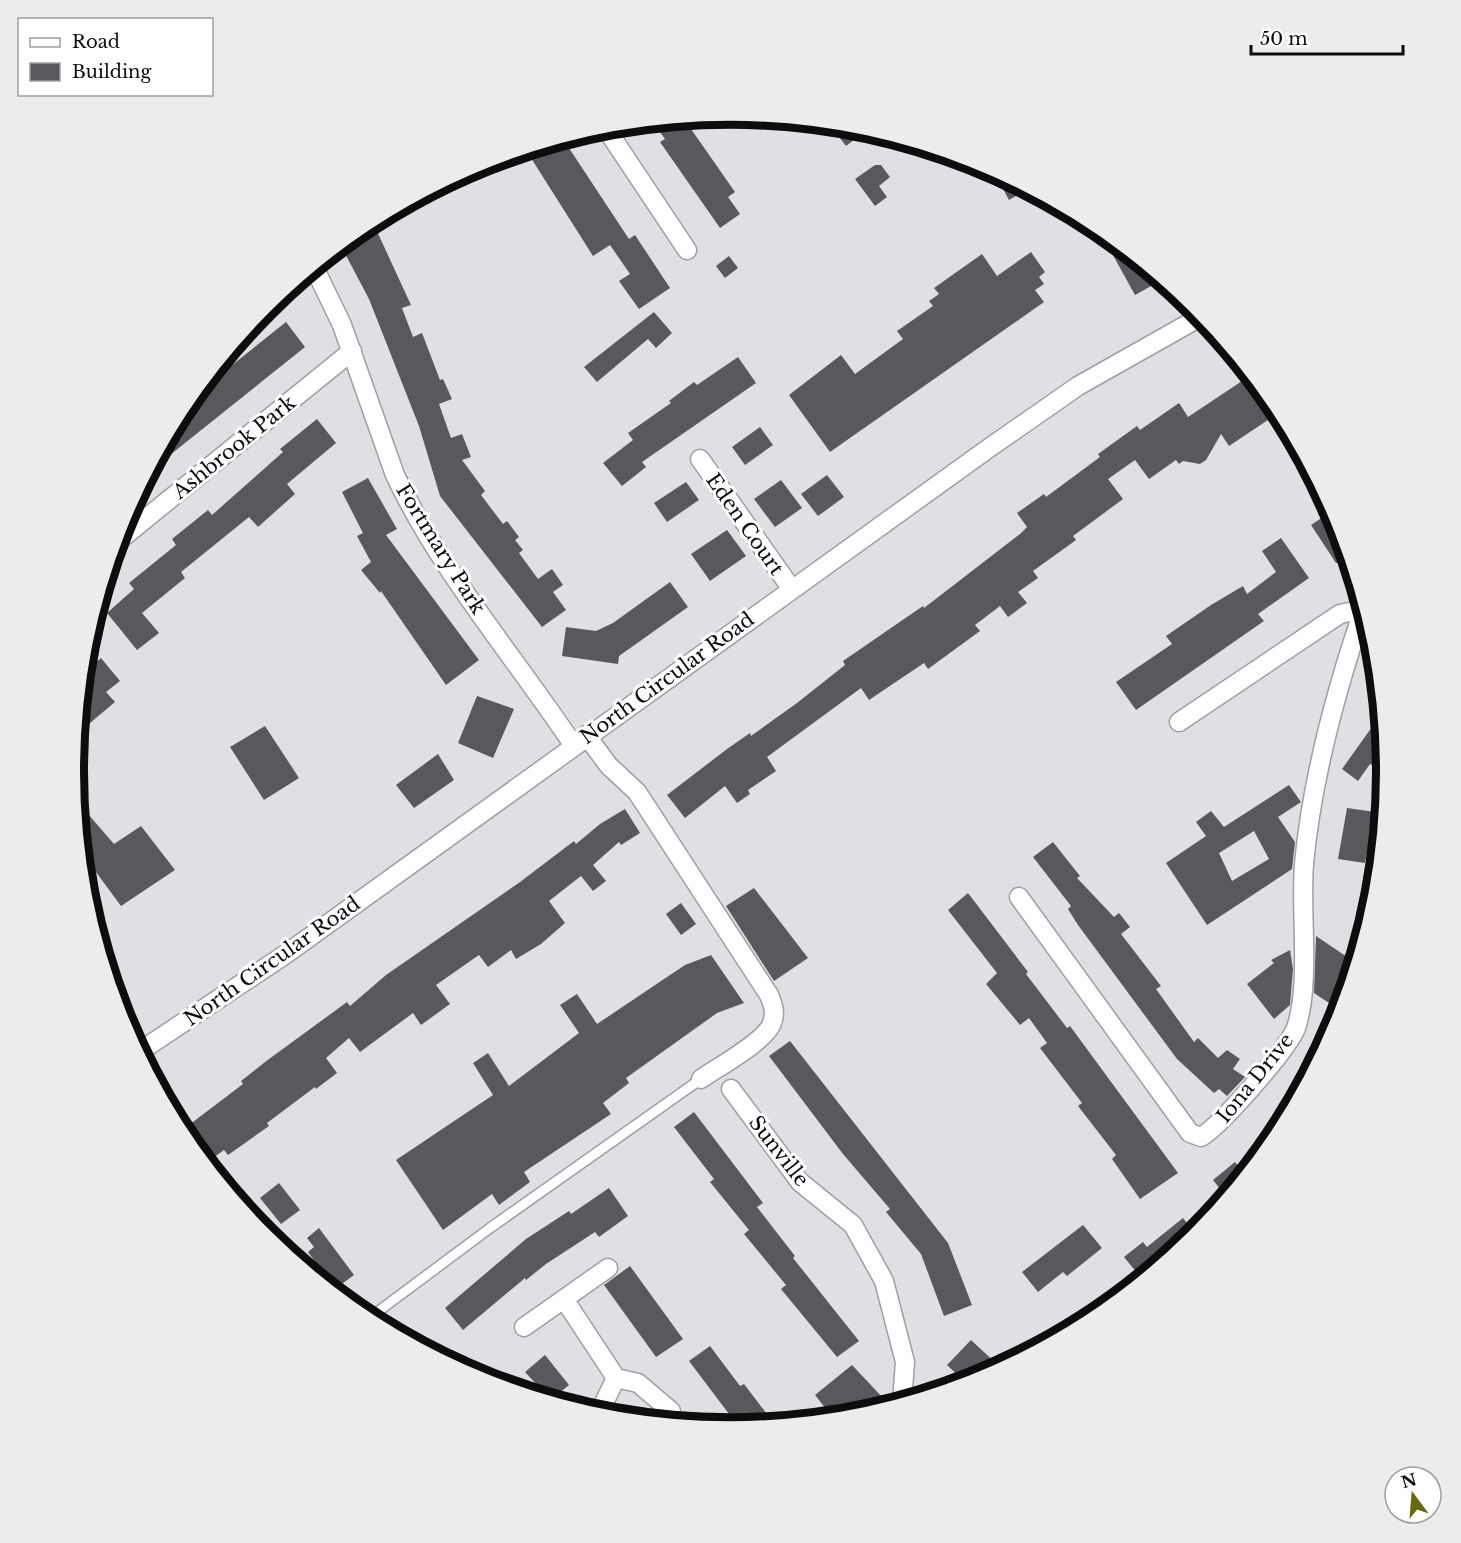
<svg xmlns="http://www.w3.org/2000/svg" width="1461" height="1543" font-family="'Libre Baskerville',serif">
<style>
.building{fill:#59595d;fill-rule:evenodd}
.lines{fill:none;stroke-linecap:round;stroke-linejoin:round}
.service-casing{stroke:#9f9fa3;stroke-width:12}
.minor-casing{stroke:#9f9fa3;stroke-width:21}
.service{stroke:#fff;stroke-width:9}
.minor{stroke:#fff;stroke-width:18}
.labels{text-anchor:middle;stroke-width:6;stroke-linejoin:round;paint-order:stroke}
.street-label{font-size:20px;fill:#0d0d0e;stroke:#fff}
.rim{fill:none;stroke:#0d0d0e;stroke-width:8}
</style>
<rect width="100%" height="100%" fill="#e0dfe4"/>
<!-- building -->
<g class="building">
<path d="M 708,117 L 691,129 L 735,192 L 728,197 L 740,214 L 720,228 L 660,142 L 665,139 L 660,132 L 677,120 Z"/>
<path d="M 829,124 L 859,127 L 867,130 L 846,146 Z"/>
<path d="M 563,139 L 629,239 L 635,235 L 670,288 L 639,309 L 619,281 L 630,274 L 610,245 L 593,256 L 531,158 L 539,153 L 536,147 Z"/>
<path d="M 875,165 L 881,165 L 890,177 L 879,186 L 887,197 L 875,206 L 855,179 Z"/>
<path d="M 993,170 L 1014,182 L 1028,189 L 1009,200 Z"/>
<path d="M 375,227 L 411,305 L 402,308 L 413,337 L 422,333 L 440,380 L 443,379 L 452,399 L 439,404 L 451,438 L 462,434 L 471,457 L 462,460 L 485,491 L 481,495 L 503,524 L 507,521 L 519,537 L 515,540 L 523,550 L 519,553 L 538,579 L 552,569 L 563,585 L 553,592 L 566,610 L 542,627 L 440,496 L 419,426 L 369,299 L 341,246 Z"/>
<path d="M 1098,228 L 1137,259 L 1162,280 L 1135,295 Z"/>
<path d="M 1031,252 L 1045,272 L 1039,277 L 1044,284 L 1035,290 L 1044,302 L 830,452 L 789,395 L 841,355 L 855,374 L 881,355 L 903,339 L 897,331 L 933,306 L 929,301 L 939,294 L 934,288 L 982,254 L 997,276 Z"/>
<path d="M 729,256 L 738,268 L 725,278 L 716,266 Z"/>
<path d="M 654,312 L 672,333 L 656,348 L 648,339 L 597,382 L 584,367 Z"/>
<path d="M 286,322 L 305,347 L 150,471 L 192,397 Z"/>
<path d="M 738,357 L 756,383 L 642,462 L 646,467 L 622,486 L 603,463 L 633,440 L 628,433 L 671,403 L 669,401 L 694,382 L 697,385 Z"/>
<path d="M 1251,375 L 1280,412 L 1229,446 L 1221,434 L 1206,460 L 1200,464 L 1183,461 L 1179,464 L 1176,460 L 1149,479 L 1135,460 L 1108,479 L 1123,499 L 1073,536 L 1076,540 L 1033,571 L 1038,578 L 1018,592 L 1027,603 L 1008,617 L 1000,606 L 975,625 L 980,631 L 928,669 L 924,663 L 869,700 L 861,688 L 767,757 L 776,771 L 748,790 L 750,794 L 737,803 L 725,786 L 685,818 L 667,795 L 727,749 L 750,733 L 751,736 L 797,703 L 845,665 L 843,661 L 923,606 L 924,608 L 1020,534 L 1027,527 L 1017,513 L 1044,494 L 1046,497 L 1100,457 L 1098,454 L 1137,426 L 1140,430 L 1179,403 L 1188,417 Z"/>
<path d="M 317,419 L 336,443 L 287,484 L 295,494 L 258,527 L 249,517 L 181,572 L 185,578 L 142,613 L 159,633 L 137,650 L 107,613 L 134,589 L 129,583 L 176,545 L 172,539 L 208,510 L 212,515 L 283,452 L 280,449 Z"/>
<path d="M 760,427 L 773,445 L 745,465 L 732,447 Z"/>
<path d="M 827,475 L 844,497 L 818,516 L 801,494 Z"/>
<path d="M 368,478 L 397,529 L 386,535 L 479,660 L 446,685 L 381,591 L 380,593 L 361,570 L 371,562 L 357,536 L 363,533 L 342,492 Z"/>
<path d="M 781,480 L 802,508 L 775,527 L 754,499 Z"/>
<path d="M 686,482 L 699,500 L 667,522 L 654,503 Z"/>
<path d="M 1332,511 L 1349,557 L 1343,563 L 1336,563 L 1311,525 Z"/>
<path d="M 727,530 L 746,556 L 710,581 L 691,554 Z"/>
<path d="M 1281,538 L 1309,578 L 1258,614 L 1264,621 L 1136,710 L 1116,682 L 1172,644 L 1166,636 L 1211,605 L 1243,586 L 1247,594 L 1276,572 L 1262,551 Z"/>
<path d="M 670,582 L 688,607 L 619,656 L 618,664 L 562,656 L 566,627 L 596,631 L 613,623 Z"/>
<path d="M 101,658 L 120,681 L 106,692 L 115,702 L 77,734 L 83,674 Z"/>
<path d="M 477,696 L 514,709 L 493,758 L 458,743 Z"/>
<path d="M 1382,713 L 1387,775 L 1370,764 L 1358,781 L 1342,769 Z"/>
<path d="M 265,726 L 299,778 L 264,800 L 230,747 Z"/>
<path d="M 438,754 L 454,780 L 414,808 L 396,785 Z"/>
<path d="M 1289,785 L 1301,802 L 1278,817 L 1295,842 L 1292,869 L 1207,925 L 1166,863 L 1206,836 L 1196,822 L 1211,811 L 1224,827 ZM 1254,831 L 1269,859 L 1232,881 L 1219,853 Z"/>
<path d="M 1347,808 L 1375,812 L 1365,863 L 1338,859 Z"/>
<path d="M 625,809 L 640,833 L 621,845 L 619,842 L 593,865 L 606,881 L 593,891 L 581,876 L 549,901 L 565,923 L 541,944 L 516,959 L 511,950 L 488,967 L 479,955 L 436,985 L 450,1004 L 421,1025 L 413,1013 L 360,1052 L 349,1038 L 326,1058 L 337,1073 L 316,1089 L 315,1087 L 267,1123 L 269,1126 L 228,1155 L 224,1150 L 206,1163 L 184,1136 L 181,1131 L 243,1084 L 241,1081 L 265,1062 L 347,1002 L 350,1006 L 386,975 L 520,882 L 574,841 L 576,844 L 600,824 Z"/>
<path d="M 88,814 L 114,844 L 141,826 L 175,870 L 121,906 L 82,853 L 78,821 Z"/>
<path d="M 1053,842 L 1080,876 L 1077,878 L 1114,917 L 1119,913 L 1130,927 L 1121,934 L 1161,986 L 1156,989 L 1194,1042 L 1198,1038 L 1218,1058 L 1227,1050 L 1240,1059 L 1233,1069 L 1245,1077 L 1227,1096 L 1219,1089 L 1214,1093 L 1177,1059 L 1078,925 L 1068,909 L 1071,906 L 1033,857 Z"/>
<path d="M 754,888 L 808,958 L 774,981 L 726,906 Z"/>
<path d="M 968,893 L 1028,972 L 1026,974 L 1067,1028 L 1070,1026 L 1178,1173 L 1140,1199 L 1112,1159 L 1116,1155 L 1078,1106 L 1082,1103 L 1040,1048 L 1047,1043 L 1029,1018 L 1020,1025 L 986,984 L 997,973 L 948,910 Z"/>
<path d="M 681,903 L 696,924 L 681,935 L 666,914 Z"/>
<path d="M 1316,936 L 1356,963 L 1341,1011 L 1314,993 Z"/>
<path d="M 1290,950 L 1293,969 L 1290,1005 L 1274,1019 L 1247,984 L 1274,963 L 1271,960 Z"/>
<path d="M 711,955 L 744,1003 L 717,1013 L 626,1078 L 629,1083 L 603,1103 L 611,1114 L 524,1172 L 530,1182 L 499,1205 L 492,1194 L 443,1230 L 396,1160 L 493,1095 L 473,1063 L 488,1053 L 509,1086 L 579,1033 L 560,1005 L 577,994 L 597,1024 L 685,965 Z"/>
<path d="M 790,1041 L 948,1243 L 972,1305 L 944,1316 L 921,1254 L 886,1212 L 890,1209 L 843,1154 L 769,1056 Z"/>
<path d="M 694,1112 L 763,1203 L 757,1207 L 795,1256 L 793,1258 L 859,1341 L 837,1357 L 781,1289 L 786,1285 L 744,1234 L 749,1230 L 710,1182 L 714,1179 L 674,1127 Z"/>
<path d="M 1235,1162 L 1245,1175 L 1227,1198 L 1213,1180 Z"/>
<path d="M 279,1183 L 300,1210 L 281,1224 L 260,1198 Z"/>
<path d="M 609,1188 L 628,1216 L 599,1237 L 595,1232 L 546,1264 L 526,1280 L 525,1278 L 463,1330 L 445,1308 L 526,1239 L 569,1211 L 571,1214 Z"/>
<path d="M 1183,1218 L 1196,1234 L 1142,1279 L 1124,1257 L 1143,1242 L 1147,1247 Z"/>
<path d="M 1083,1225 L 1102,1248 L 1067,1276 L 1063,1272 L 1038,1292 L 1022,1272 Z"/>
<path d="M 319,1228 L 354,1275 L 335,1289 L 308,1252 L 314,1247 L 307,1238 Z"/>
<path d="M 630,1266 L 683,1339 L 656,1357 L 604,1285 Z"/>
<path d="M 971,1340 L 1001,1368 L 966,1383 L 947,1365 Z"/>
<path d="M 710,1346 L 740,1386 L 744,1384 L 770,1418 L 761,1425 L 730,1428 L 723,1419 L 729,1414 L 689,1361 Z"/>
<path d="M 545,1355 L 569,1385 L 551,1400 L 525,1372 Z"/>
<path d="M 852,1365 L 884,1399 L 867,1413 L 859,1416 L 810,1421 L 826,1409 L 815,1395 Z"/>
</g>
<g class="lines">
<defs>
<path id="service" d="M 368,1319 L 490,1228 L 701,1079"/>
<g id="minor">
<path d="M 605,127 L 687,250"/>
<path d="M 314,267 L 342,325 L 395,475 C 441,572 514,656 574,746"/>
<path d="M 700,459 L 791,588"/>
<path d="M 117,542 L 352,351"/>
<path d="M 1179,722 L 1340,614 L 1364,609"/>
<path d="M 586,735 L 609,766 L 637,792 L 769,995 C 773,1005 776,1012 772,1023 C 766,1041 718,1067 701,1079"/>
<path d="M 1019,897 L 1190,1133 L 1201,1137 C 1220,1126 1288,1049 1296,1028 C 1311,983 1300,913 1304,864 C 1312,777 1336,690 1364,608"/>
<path d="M 139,1052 L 286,954 L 989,448 L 1078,386 L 1202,316"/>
<path d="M 731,1089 L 800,1182 L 853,1225 L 884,1281 L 905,1362 L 902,1403"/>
<path d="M 564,1299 L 608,1268"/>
<path d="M 524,1327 L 564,1299 L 616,1378 L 598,1415"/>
<path d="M 616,1378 L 638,1383 L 671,1411"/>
</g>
</defs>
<!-- service casing -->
<use href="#service" class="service-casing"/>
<!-- minor casing -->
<use href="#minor" class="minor-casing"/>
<!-- service -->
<use href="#service" class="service"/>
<!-- minor -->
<use href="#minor" class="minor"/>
</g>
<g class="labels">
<!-- street labels -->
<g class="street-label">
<text transform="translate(234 447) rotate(-39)" y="7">Ashbrook Park</text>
<text transform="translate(745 524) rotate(55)" y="7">Eden Court</text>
<text transform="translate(441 549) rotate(58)" y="7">Fortmary Park</text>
<text transform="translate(667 678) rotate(-36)" y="7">North Circular Road</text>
<text transform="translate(272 961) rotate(-35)" y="7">North Circular Road</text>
<text transform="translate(1255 1078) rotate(-51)" y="7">Iona Drive</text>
<text transform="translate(779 1151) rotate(52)" y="7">Sunville</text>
</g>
</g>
<!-- crop -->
<path d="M0 0H1461V1543H0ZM84 771a646 646 0 1 1 1292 0a646 646 0 1 1-1292 0Z" fill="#ececec" fill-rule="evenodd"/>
<path class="rim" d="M84 771a646 646 0 1 1 1292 0a646 646 0 1 1-1292 0Z"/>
<!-- legend -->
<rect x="18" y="18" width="195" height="78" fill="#ffffff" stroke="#9e9e9f" stroke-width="1.5"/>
<rect x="30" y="38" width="30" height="9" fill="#ffffff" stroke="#9e9e9f" stroke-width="1.5"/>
<text x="72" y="48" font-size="18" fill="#0d0d0e">Road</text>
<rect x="30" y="63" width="30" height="18" fill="#59595d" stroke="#9e9e9f" stroke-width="1.5"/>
<text x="72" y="78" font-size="18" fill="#0d0d0e">Building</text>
<!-- north arrow -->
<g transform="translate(1413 1495) rotate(344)"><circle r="28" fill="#ffffff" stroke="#9e9e9f" stroke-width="1.5"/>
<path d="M0-4.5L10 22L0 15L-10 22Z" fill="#656a0a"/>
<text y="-9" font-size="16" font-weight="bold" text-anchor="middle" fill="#0d0d0e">N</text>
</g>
<!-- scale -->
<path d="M1251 45v9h152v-9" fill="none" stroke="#0d0d0e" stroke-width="3"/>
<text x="1260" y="45" font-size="18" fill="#0d0d0e" stroke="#ffffff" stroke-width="4.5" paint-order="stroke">50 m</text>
</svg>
